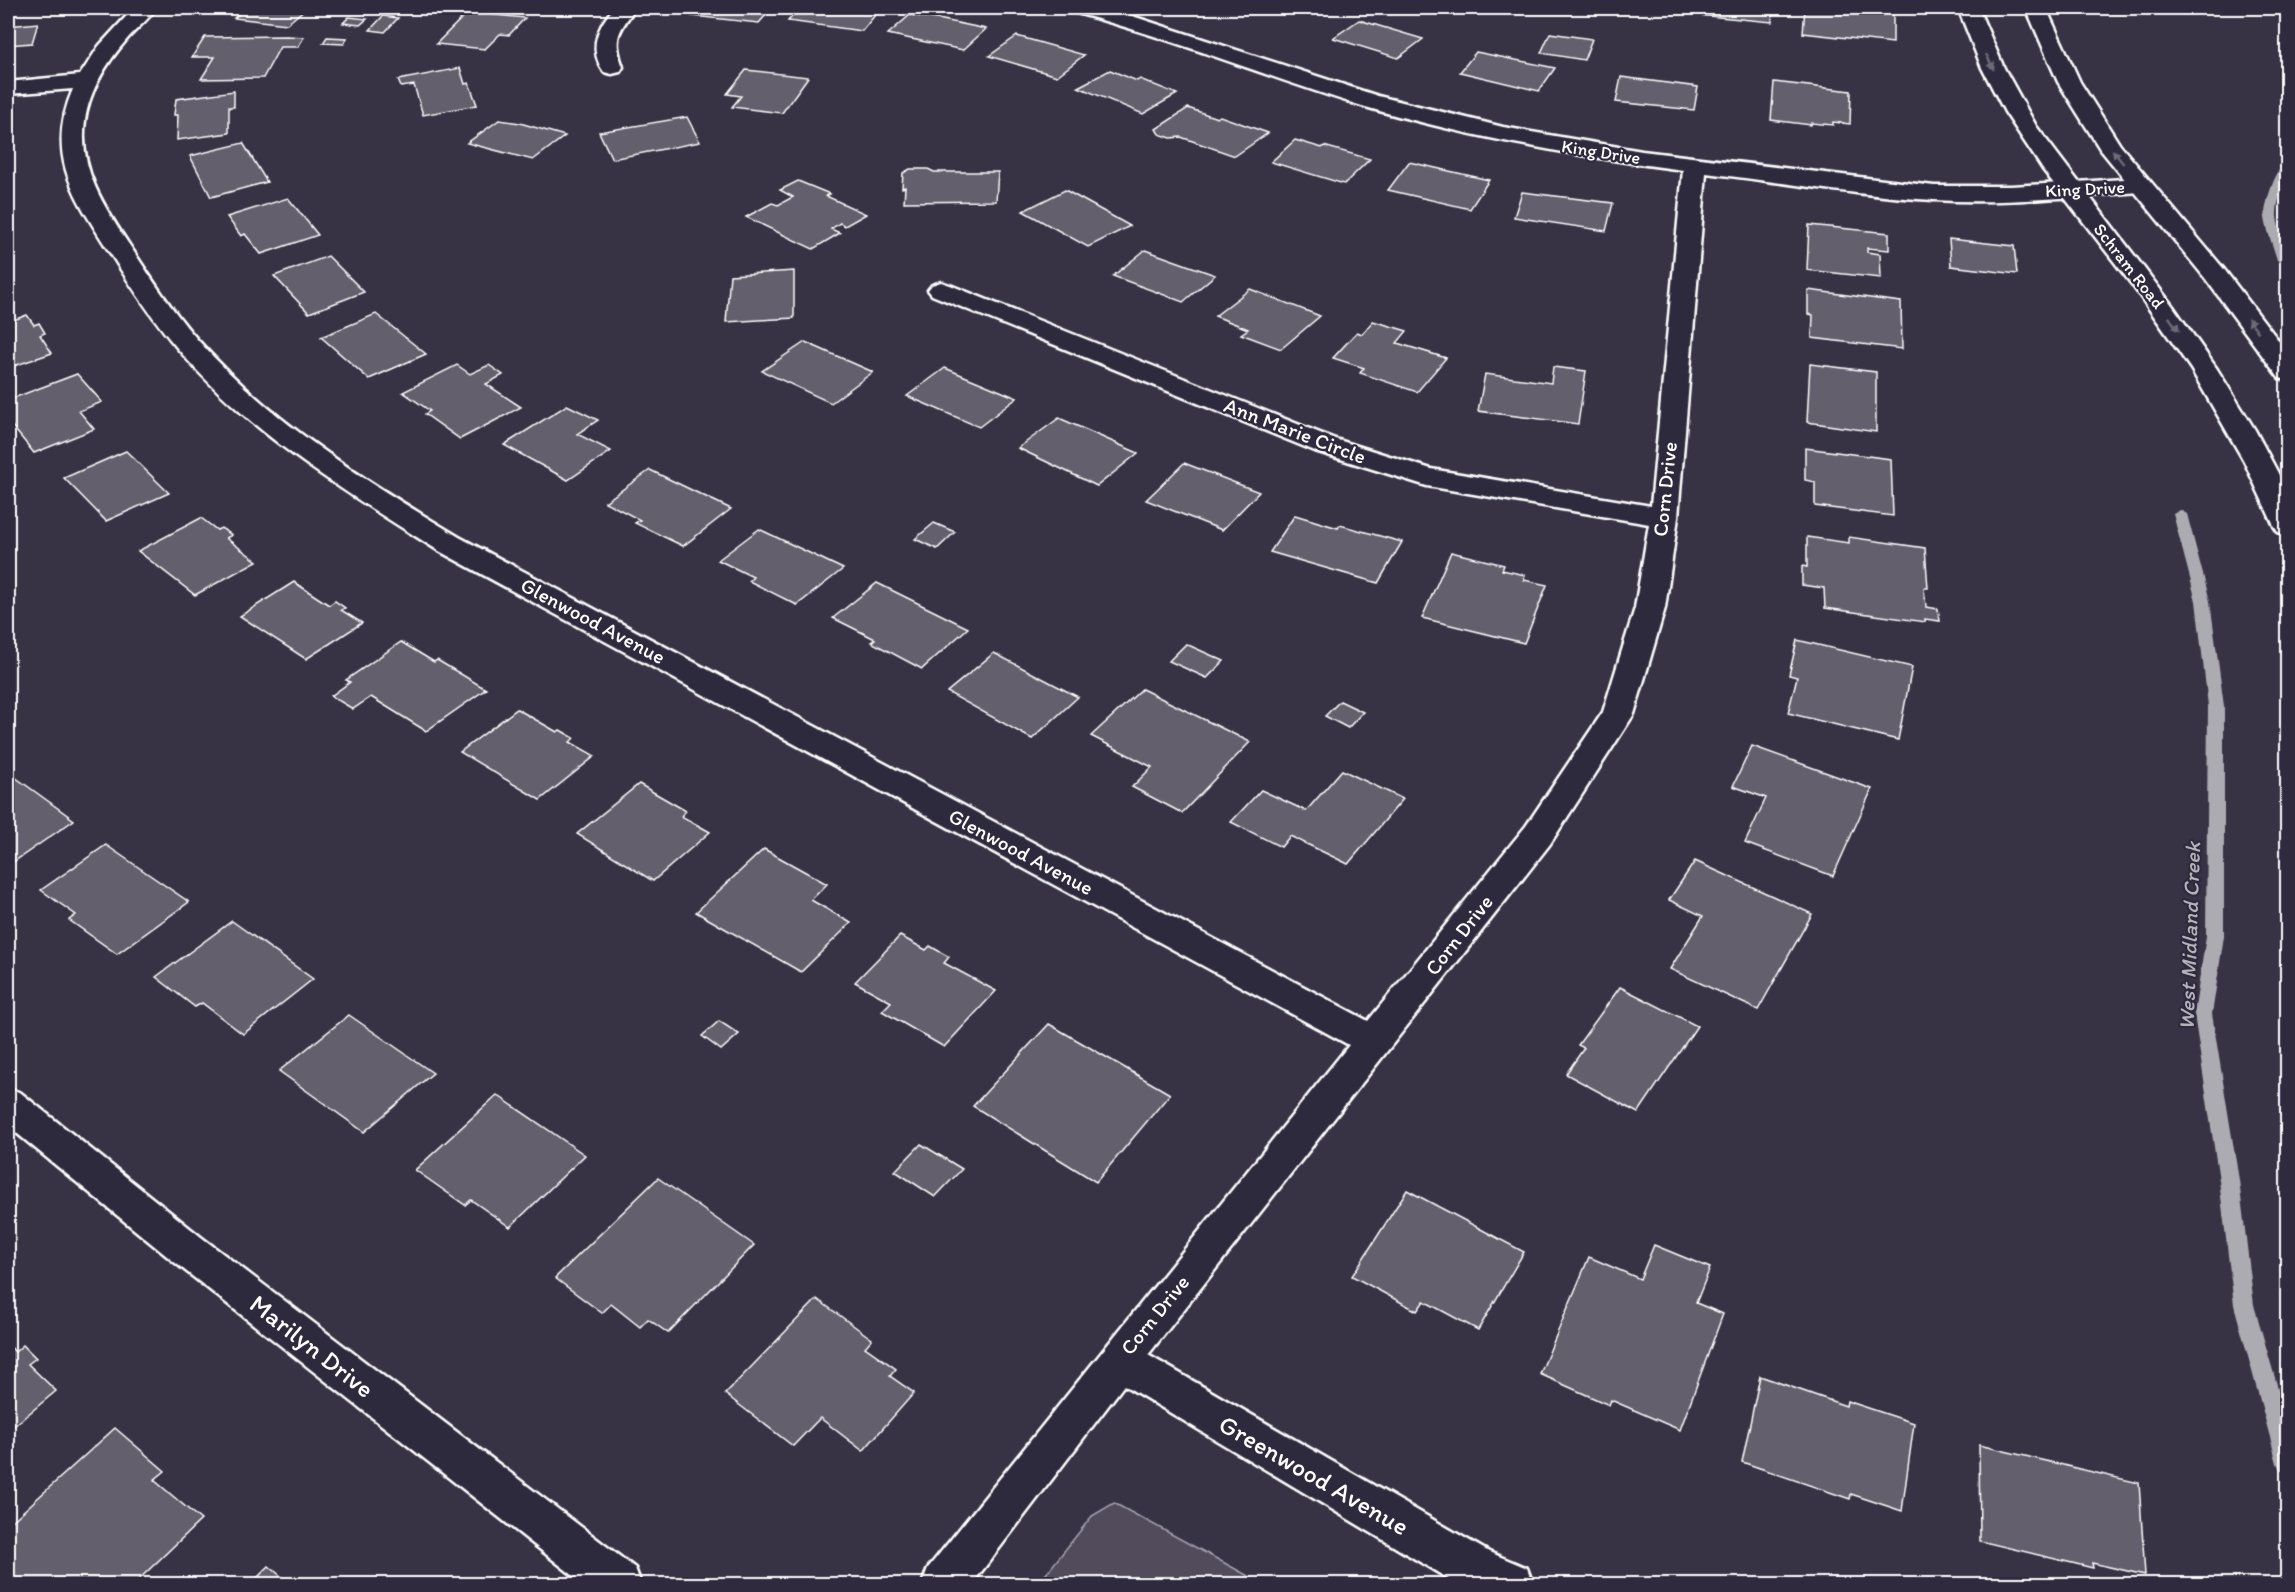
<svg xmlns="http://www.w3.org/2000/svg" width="2295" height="1592" font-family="Itim,sans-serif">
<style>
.green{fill:#514c5c;stroke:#a8a6ae;stroke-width:1.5}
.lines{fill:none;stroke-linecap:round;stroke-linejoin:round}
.stream{fill:#adabb2;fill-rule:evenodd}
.building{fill:#635f6d;stroke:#fff;stroke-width:1.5}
.minor-casing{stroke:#fff;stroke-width:5}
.major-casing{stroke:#fff;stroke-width:5}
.minor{fill:#2f2a3d;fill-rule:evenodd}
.major{fill:#2f2a3d;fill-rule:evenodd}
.oneway{fill:#6d6a77}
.labels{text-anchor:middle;stroke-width:4.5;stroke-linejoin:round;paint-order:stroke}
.far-street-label{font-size:18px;fill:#fff;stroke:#2f2a3d}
.street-label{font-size:21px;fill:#fff;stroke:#2f2a3d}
.water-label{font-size:22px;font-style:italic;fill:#b4b2b9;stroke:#2f2a3d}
.near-street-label{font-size:26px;fill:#fff;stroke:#2f2a3d}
</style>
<rect width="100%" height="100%" fill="#373345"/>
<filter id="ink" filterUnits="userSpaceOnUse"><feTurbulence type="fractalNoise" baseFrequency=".0167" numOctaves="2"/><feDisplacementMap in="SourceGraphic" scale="12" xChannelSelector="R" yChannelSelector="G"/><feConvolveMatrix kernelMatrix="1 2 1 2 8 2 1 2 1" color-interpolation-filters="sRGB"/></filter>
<g filter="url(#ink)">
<!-- green -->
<path class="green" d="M 1114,1503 L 1263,1584 L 1038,1584 L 1092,1516 Z"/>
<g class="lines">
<!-- stream -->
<g class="stream">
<path d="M 2288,161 C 2288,180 2276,197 2277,216 C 2278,232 2288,246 2288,262 L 2283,264 L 2277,260 C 2273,246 2267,231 2265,218 C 2264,205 2276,166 2288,161 Z"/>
<path d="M 2180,510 L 2187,514 L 2210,601 L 2224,706 L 2224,936 L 2212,1014 L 2239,1180 L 2254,1305 L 2288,1423 L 2288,1473 L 2280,1470 L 2277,1463 L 2234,1305 L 2219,1180 L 2194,1014 L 2206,936 L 2208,706 L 2196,601 L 2173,514 Z"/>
</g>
</g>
<!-- building -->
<g class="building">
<path d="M 246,8 L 306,8 L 287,24 L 234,18 Z"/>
<path d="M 700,8 L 772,8 L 759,23 L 692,16 Z"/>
<path d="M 800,8 L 865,8 L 880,9 L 862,31 L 788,21 Z"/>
<path d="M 1699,8 L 1773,8 L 1772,22 L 1698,15 Z"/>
<path d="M 1805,8 L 1893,11 L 1893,43 L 1803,33 Z"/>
<path d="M 468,12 L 525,18 L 509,35 L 500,34 L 485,49 L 436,44 Z"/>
<path d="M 910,15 L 943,20 L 986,29 L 963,50 L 888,34 Z"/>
<path d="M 383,16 L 398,18 L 385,32 L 370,30 Z"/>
<path d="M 349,17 L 367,19 L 360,25 L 343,23 Z"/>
<path d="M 1359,20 L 1423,39 L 1398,58 L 1333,38 Z"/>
<path d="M 38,23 L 32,43 L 8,45 L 8,26 Z"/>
<path d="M 1550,33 L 1592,39 L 1584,60 L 1541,53 Z"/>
<path d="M 286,36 L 304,37 L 298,47 L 280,47 L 263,78 L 201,79 L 215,57 L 192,57 L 205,37 Z"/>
<path d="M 1017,36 L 1084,55 L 1057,76 L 989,56 Z"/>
<path d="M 327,37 L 347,38 L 344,44 L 323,43 Z"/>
<path d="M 1476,52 L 1555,68 L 1539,91 L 1460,72 Z"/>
<path d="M 460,68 L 465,84 L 469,83 L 477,105 L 423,115 L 414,85 L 401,87 L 398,80 Z"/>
<path d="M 746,70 L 808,77 L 782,113 L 732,107 L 741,96 L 727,94 Z"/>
<path d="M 1110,70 L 1137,81 L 1140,79 L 1177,94 L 1143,114 L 1078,87 Z"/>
<path d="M 1621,77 L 1698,87 L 1694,110 L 1616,102 Z"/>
<path d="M 1774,82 L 1851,91 L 1850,124 L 1833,122 L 1833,125 L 1811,123 L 1811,125 L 1771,120 Z"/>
<path d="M 234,91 L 234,107 L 229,107 L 229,133 L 177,140 L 178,115 L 174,115 L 176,99 Z"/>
<path d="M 1188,108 L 1217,118 L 1220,116 L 1268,133 L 1235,156 L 1181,137 L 1171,138 L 1159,134 L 1156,129 Z"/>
<path d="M 687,117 L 700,142 L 612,159 L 599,132 Z"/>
<path d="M 499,120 L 520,123 L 565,136 L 533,160 L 467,143 Z"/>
<path d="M 1295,140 L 1322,148 L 1324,146 L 1370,159 L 1344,184 L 1271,162 Z"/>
<path d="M 243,143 L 267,182 L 211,197 L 190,156 Z"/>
<path d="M 1409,162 L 1489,180 L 1470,209 L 1388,190 Z"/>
<path d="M 910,169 L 928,169 L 934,172 L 998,172 L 996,201 L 904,202 L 905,187 L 902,188 L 903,173 Z"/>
<path d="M 798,181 L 830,194 L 826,196 L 866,214 L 845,226 L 840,223 L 831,229 L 840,233 L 813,249 L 746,217 L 772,203 L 778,205 L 793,197 L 780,190 Z"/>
<path d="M 1065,190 L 1130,226 L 1088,247 L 1023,211 Z"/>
<path d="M 1522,192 L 1613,203 L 1606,231 L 1514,217 Z"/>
<path d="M 288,198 L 318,235 L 261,254 L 245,234 L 241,236 L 227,217 Z"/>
<path d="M 1809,225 L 1889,233 L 1889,250 L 1867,248 L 1867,252 L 1880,254 L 1881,278 L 1807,270 Z"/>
<path d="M 1949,239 L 2014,246 L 2017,274 L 1951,266 Z"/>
<path d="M 1145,250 L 1215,275 L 1183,302 L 1113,276 Z"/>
<path d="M 328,256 L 364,292 L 309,313 L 274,276 Z"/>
<path d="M 794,271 L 794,318 L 726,322 L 730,275 Z"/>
<path d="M 1250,289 L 1320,316 L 1281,349 L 1241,334 L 1248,329 L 1215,316 Z"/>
<path d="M 1808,290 L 1901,302 L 1902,349 L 1812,338 L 1813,315 L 1808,314 Z"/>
<path d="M 376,314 L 426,354 L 369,379 L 321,337 Z"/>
<path d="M 27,315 L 34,325 L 39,323 L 45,333 L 40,335 L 52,353 L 8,368 L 8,322 Z"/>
<path d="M 1373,321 L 1407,331 L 1397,343 L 1446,358 L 1417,392 L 1360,373 L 1364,368 L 1333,358 L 1357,332 L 1362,334 Z"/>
<path d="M 805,342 L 873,372 L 831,403 L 762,371 Z"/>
<path d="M 1810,364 L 1876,372 L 1876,432 L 1807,422 Z"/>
<path d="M 457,365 L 470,374 L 489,365 L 503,375 L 486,384 L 521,407 L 460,439 L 425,414 L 430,411 L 403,392 Z"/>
<path d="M 1553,367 L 1586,371 L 1578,424 L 1478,411 L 1485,374 L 1551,383 Z"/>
<path d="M 945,368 L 1017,398 L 979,427 L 907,396 Z"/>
<path d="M 77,374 L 102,402 L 79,411 L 94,429 L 34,453 L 8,421 L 8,400 Z"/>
<path d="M 567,405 L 598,420 L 577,434 L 611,451 L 568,480 L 504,445 Z"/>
<path d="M 1059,418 L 1138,453 L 1097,486 L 1018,448 Z"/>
<path d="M 1805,448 L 1891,459 L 1893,516 L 1815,506 L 1815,482 L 1805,480 Z"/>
<path d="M 126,451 L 169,493 L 106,521 L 64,478 Z"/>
<path d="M 1184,463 L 1259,492 L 1222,530 L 1146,500 Z"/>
<path d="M 650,470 L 731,509 L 683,546 L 635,523 L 640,520 L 605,502 Z"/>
<path d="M 1295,515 L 1338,528 L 1340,525 L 1402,542 L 1378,583 L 1270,552 Z"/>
<path d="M 201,518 L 217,530 L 221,528 L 232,535 L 226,538 L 257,561 L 195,595 L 138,551 Z"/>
<path d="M 934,523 L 955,532 L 937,549 L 915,539 Z"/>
<path d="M 759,529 L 843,569 L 797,605 L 749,581 L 753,577 L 718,560 Z"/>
<path d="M 1807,537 L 1849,543 L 1849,537 L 1925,548 L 1928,588 L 1924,588 L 1926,607 L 1938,609 L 1940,621 L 1925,619 L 1925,622 L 1825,608 L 1824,588 L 1802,585 L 1802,566 L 1807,567 Z"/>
<path d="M 1451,552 L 1504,565 L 1502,570 L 1525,575 L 1524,580 L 1547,585 L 1524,643 L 1422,618 Z"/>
<path d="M 294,582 L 329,605 L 335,601 L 345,608 L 341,610 L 362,623 L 306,659 L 240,616 Z"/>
<path d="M 877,583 L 968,628 L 922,669 L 871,642 L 875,639 L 833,618 Z"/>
<path d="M 1797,640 L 1912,667 L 1898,740 L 1788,713 L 1797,677 L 1789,675 Z"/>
<path d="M 401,642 L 434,662 L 437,660 L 486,689 L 426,731 L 371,697 L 353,709 L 331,696 L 350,682 L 346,680 Z"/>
<path d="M 1186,644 L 1224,661 L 1207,678 L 1169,661 Z"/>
<path d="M 994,653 L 1078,697 L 1032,739 L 947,692 Z"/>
<path d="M 1142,689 L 1250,742 L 1182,813 L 1132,787 L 1152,767 L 1091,736 Z"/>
<path d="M 1340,701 L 1363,712 L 1348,728 L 1325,716 Z"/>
<path d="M 517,709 L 557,732 L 560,730 L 574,738 L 570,742 L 595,756 L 540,800 L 460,752 Z"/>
<path d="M 1752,746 L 1872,789 L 1833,876 L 1745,843 L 1766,798 L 1733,786 Z"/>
<path d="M 1342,770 L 1403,799 L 1348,864 L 1290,836 L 1281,847 L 1231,822 L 1261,790 L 1306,811 Z"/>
<path d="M 8,772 L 74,820 L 9,865 L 8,864 Z"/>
<path d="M 639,784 L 686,811 L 681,816 L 710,832 L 653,881 L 577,834 Z"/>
<path d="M 106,845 L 189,902 L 117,954 L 69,920 L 76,915 L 41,890 Z"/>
<path d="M 764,849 L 827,884 L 811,900 L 851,923 L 801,972 L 696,912 Z"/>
<path d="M 1695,861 L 1812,914 L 1758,1010 L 1670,969 L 1703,916 L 1669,900 Z"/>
<path d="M 232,921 L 313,979 L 243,1034 L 202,1003 L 195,1007 L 156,977 Z"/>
<path d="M 900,936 L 926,950 L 930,946 L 949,957 L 944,963 L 996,991 L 944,1047 L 882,1011 L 891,1002 L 855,982 Z"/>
<path d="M 1620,987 L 1697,1026 L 1638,1113 L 1566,1074 L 1584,1048 L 1578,1045 Z"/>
<path d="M 349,1015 L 433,1073 L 364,1132 L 279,1071 Z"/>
<path d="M 719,1021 L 739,1034 L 721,1050 L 702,1036 Z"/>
<path d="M 1049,1024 L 1170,1094 L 1096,1182 L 973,1106 Z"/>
<path d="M 497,1095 L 585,1155 L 510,1227 L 471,1200 L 465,1205 L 415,1170 Z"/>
<path d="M 921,1144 L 962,1169 L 935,1197 L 895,1171 Z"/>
<path d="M 658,1178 L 754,1245 L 668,1333 L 648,1319 L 640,1327 L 611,1304 L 602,1313 L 555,1278 Z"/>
<path d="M 1407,1190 L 1524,1252 L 1478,1330 L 1424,1301 L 1417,1311 L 1352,1276 Z"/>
<path d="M 1654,1245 L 1710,1268 L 1696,1303 L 1723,1314 L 1680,1430 L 1611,1400 L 1609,1405 L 1540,1374 L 1589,1257 L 1640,1279 Z"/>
<path d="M 817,1299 L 872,1339 L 865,1347 L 896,1369 L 890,1376 L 914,1393 L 863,1451 L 820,1418 L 793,1446 L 725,1394 Z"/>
<path d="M 8,1344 L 15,1352 L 23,1345 L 36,1358 L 28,1364 L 56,1391 L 8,1431 Z"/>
<path d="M 1760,1376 L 1846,1406 L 1847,1401 L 1914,1423 L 1902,1511 L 1851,1494 L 1850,1499 L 1742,1462 Z"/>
<path d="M 115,1428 L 165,1471 L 154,1480 L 201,1520 L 134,1584 L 9,1584 L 8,1525 Z"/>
<path d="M 1979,1445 L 2139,1483 L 2145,1575 L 2092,1563 L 2093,1568 L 1980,1541 Z"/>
<path d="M 269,1566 L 290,1584 L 251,1584 Z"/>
</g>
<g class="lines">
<defs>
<g id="minor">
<path d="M 134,8 L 156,8 C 149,19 137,28 128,38 C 108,61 89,90 85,121 C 78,169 105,208 130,246 C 151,278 171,309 196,338 C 270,422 364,480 459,537 L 1368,1021 L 1526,826 L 1603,712 L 1635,608 L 1649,524 L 1427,486 L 1315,451 L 932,295 L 928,290 L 932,285 L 941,282 L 950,285 L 1335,439 L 1431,469 L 1651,506 L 1683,170 C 1575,156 1467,137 1362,106 C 1265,76 1171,38 1073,12 L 1070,8 L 1102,8 L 1129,15 L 1378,96 L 1503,127 L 1642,151 L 1934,186 L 2011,186 L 2140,178 L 2148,180 L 2152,185 L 2148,190 L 2140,192 C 2071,197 2003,204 1934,200 C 1858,196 1782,182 1706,173 L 1678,517 L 1665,608 L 1634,714 L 1550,844 L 1148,1355 L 1489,1552 L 1527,1568 L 1533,1584 L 1457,1584 L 1124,1385 L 972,1584 L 922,1584 L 928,1568 L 1349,1045 L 439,551 C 345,492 250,434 178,349 C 151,317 129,283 107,248 C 73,194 45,154 73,89 L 8,94 L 8,82 L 80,75 L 99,46 Z"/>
<path d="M 614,8 L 635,8 C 619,32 612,37 623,67 L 620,72 L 612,74 L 604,72 C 588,49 597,27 614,8 Z"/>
<path d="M 8,1088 L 21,1093 L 201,1237 L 635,1568 L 641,1584 L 584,1584 L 173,1261 L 8,1126 Z"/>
</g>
<g id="major">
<path d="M 1958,8 L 1978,8 L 2004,68 L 2036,126 L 2172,305 L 2217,369 L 2255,430 L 2288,492 L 2288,535 L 2278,532 L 2274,526 L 2244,461 L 2191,369 L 2133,286 L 2044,171 L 2005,112 L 1982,68 Z"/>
<path d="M 2026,8 L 2046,8 L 2080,82 L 2120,145 L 2223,268 L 2288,353 L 2288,380 L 2279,378 L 2205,278 L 2100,149 L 2058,82 Z"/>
</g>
</defs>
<!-- minor casing -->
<use href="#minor" class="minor-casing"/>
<!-- major casing -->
<use href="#major" class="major-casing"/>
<!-- minor -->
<use href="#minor" class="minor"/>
<!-- major -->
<use href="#major" class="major"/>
</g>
<!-- one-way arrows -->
<defs><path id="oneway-solid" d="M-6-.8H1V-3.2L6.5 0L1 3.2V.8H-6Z" transform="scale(1.5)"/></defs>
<g class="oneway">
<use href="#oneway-solid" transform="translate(1990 62) rotate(64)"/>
<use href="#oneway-solid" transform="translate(2118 157) rotate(-128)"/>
<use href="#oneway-solid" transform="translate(2174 324) rotate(54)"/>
<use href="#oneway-solid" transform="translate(2253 325) rotate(-127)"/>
</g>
</g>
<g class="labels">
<!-- far-street labels -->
<g class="far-street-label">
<text transform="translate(1601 152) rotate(9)" y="6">King Drive</text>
<text transform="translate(2085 189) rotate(-3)" y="6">King Drive</text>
<text transform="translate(2129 266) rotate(52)" y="6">Schram Road</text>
</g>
<!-- street labels -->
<g class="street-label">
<text transform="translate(1295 431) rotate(21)" y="7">Ann Marie Circle</text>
<text transform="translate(1665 489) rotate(-84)" y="7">Corn Drive</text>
<text transform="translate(593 621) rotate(28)" y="7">Glenwood Avenue</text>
<text transform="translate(1021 852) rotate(28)" y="7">Glenwood Avenue</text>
<text transform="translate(1459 935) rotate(-52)" y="7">Corn Drive</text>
<text transform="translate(1155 1315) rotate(-51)" y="7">Corn Drive</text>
</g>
<!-- water labels -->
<g class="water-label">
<text transform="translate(2189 936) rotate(-88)" y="8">West Midland Creek</text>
</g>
<!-- near-street labels -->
<g class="near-street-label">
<text transform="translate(312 1346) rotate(38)" y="9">Marilyn Drive</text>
<text transform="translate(1314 1475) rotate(30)" y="9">Greenwood Avenue</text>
</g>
</g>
<!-- margin -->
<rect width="2295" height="1592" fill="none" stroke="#2f2a3d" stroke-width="30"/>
<rect x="15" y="15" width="2265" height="1562" fill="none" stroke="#fff" stroke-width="2" filter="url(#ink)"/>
</svg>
